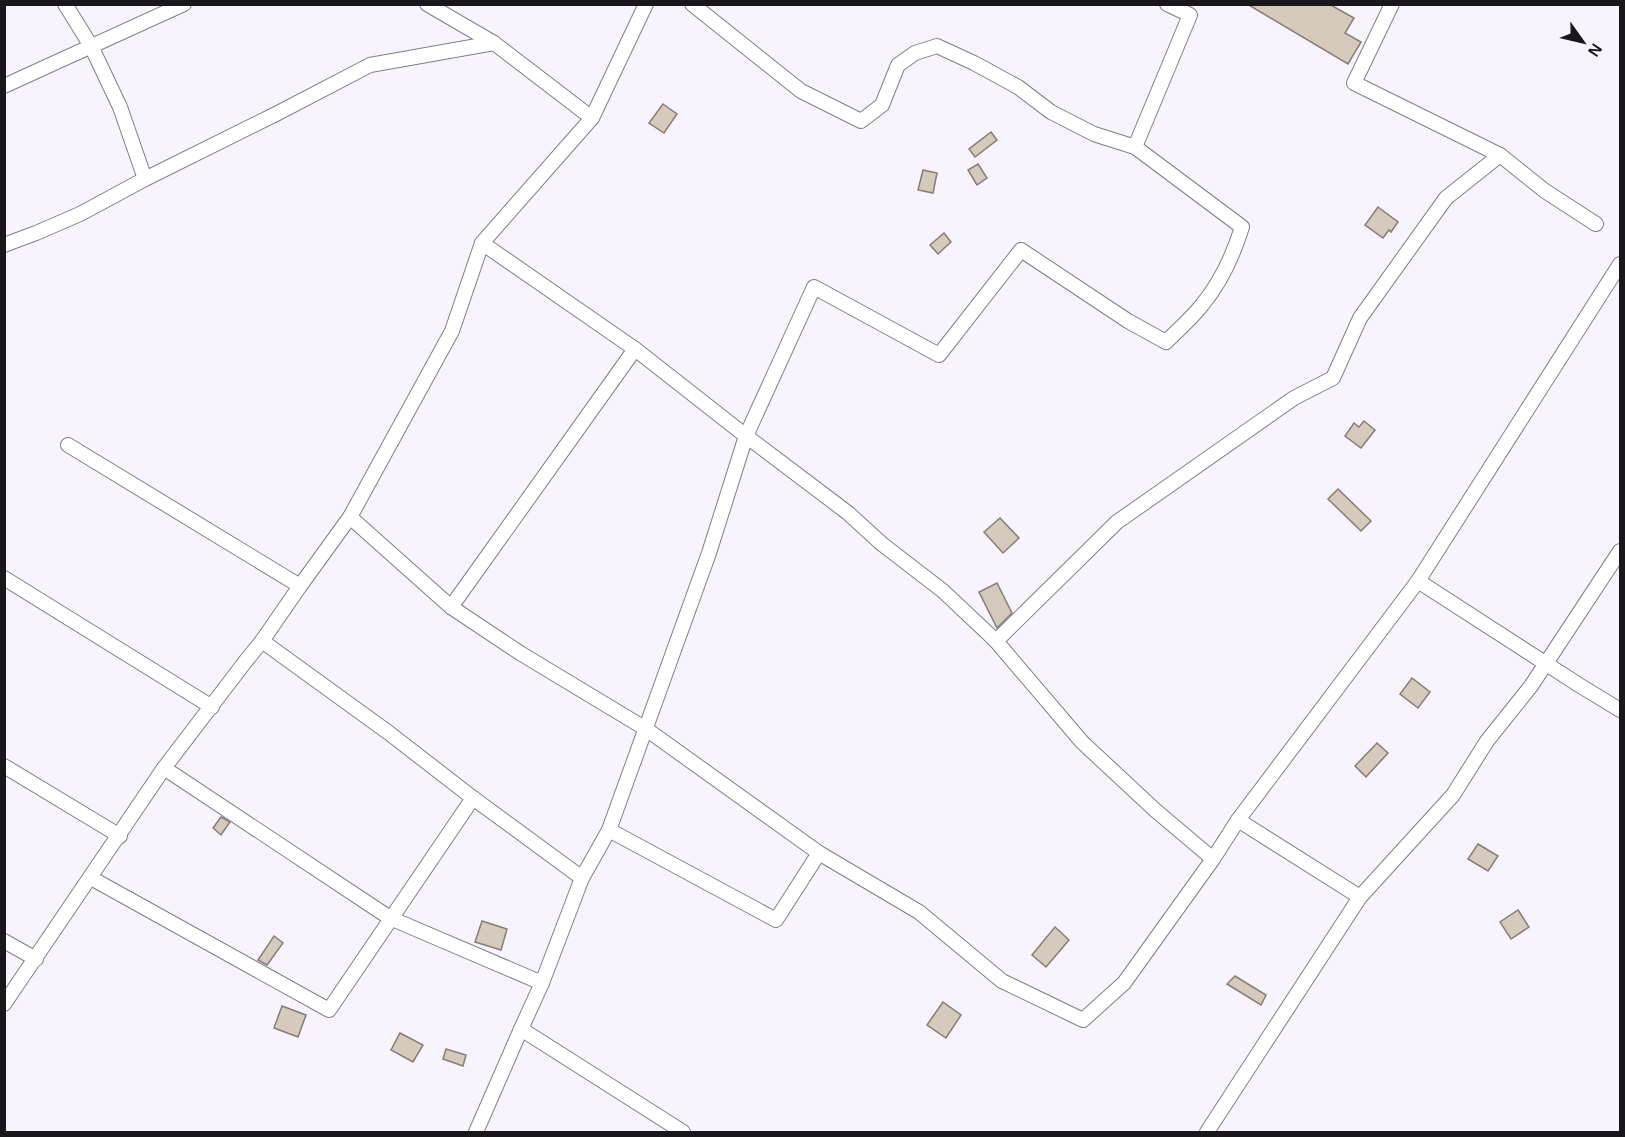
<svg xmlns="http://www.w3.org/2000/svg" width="1625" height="1137" font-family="Arial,sans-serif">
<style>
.building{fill:#d6c9be;stroke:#897d73;stroke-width:1.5}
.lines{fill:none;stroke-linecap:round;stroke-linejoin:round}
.street-casing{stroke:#827e8c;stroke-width:16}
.street{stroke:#fff;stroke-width:14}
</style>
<rect width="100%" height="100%" fill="#f7f4fd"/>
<!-- building -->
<g class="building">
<path d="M 1247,4 L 1329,4 L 1354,18 L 1345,33 L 1361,42 L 1348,64 Z"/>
<path d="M 663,104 L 677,114 L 664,133 L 649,123 Z"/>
<path d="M 991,132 L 997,140 L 975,157 L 969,149 Z"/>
<path d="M 978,164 L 987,178 L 977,185 L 968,170 Z"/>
<path d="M 923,170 L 937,173 L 933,193 L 918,190 Z"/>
<path d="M 1378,207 L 1398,222 L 1391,232 L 1389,230 L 1383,238 L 1365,225 Z"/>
<path d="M 944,233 L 951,242 L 938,254 L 930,245 Z"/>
<path d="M 1364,421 L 1375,430 L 1361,448 L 1345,436 L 1354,423 L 1359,427 Z"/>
<path d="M 1338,489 L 1371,521 L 1361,531 L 1328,499 Z"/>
<path d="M 1000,518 L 1019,538 L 1003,553 L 984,532 Z"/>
<path d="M 997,583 L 1012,613 L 997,628 L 979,592 Z"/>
<path d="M 1412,678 L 1430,692 L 1418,708 L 1400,694 Z"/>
<path d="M 1377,743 L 1388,753 L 1366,777 L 1355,766 Z"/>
<path d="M 221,817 L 230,822 L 221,835 L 213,828 Z"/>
<path d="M 1478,844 L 1498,856 L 1488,871 L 1468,859 Z"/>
<path d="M 1518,910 L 1529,927 L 1511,939 L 1500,922 Z"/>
<path d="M 482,921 L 507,929 L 501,950 L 475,942 Z"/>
<path d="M 1055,927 L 1069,940 L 1046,967 L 1032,955 Z"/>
<path d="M 274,936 L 283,943 L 267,965 L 258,960 Z"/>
<path d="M 1235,976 L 1266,995 L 1261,1005 L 1227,984 Z"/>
<path d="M 943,1002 L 961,1015 L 946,1038 L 927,1025 Z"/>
<path d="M 282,1006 L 306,1015 L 298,1037 L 274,1028 Z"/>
<path d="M 400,1033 L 423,1045 L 413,1062 L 391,1050 Z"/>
<path d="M 446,1049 L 466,1055 L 463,1066 L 443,1059 Z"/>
</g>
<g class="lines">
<defs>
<g id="street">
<path d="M 65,4 L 91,46 L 120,107 L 145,179"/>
<path d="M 427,4 L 494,43 L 592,118"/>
<path d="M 1392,4 L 1354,83 L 1500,155 L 1545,191 L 1596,224"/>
<path d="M 4,86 L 184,4"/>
<path d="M 1135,147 L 1190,15 L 1167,4"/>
<path d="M 482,243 L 635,349 L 746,436 L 848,513 L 882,544 L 943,591 L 996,641"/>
<path d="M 4,245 L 36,233 L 80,214 L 145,179 L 276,114 L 370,65 L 494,43"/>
<path d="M 68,445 L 300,586"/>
<path d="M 350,517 L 451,607 L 635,349"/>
<path d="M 4,578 L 212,707"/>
<path d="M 1418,581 L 1579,685 L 1620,710"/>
<path d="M 451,607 L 520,653 L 646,729 L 819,853 L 919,912 L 1002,981 L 1083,1020 L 1124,983 L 1213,859 L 1155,810 L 1082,742 L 996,641 L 1117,522 L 1294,398 L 1333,378 L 1360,318 L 1446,198 L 1500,155"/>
<path d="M 262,641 L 389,733 L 473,798 L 582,878"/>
<path d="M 4,766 L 120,836"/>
<path d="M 164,768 L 390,918 L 542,983"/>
<path d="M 1238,820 L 1360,897"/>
<path d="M 609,830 L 776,920 L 819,853"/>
<path d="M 1213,859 L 1238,820 L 1418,581 L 1620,264"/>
<path d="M 91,878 L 329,1010 L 473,798"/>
<path d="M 4,941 L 36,959"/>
<path d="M 4,1004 L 164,768 L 245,662 L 262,641 L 300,586 L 350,517 L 452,331 L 482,243 L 592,118 L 646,4"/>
<path d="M 521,1029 L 683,1132"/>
<path d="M 476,1132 L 521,1029 L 542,983 L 582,878 L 609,830 L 709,553 L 746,436 L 814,287 L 939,355 L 1021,250 L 1128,321 L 1166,342 C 1178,330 1191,319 1202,305 C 1221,282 1233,256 1242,227 L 1135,147 L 1094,134 L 1051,112 L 1018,87 L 974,63 L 937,46 L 915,53 L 898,65 L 882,105 L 861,121 L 801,91 L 692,4"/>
<path d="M 1207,1132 L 1360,897 L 1453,795 L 1487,741 L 1531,686 L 1620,551"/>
</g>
</defs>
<!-- street casing -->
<use href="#street" class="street-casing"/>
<!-- street -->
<use href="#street" class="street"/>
</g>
<!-- border -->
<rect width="1625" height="1137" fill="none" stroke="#19171c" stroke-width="12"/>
<!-- north arrow -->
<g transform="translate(1583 42) rotate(124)" stroke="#f7f4fd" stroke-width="4.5" paint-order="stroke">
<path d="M0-4.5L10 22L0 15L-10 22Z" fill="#19171c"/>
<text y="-9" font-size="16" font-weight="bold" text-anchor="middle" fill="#19171c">N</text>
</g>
</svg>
